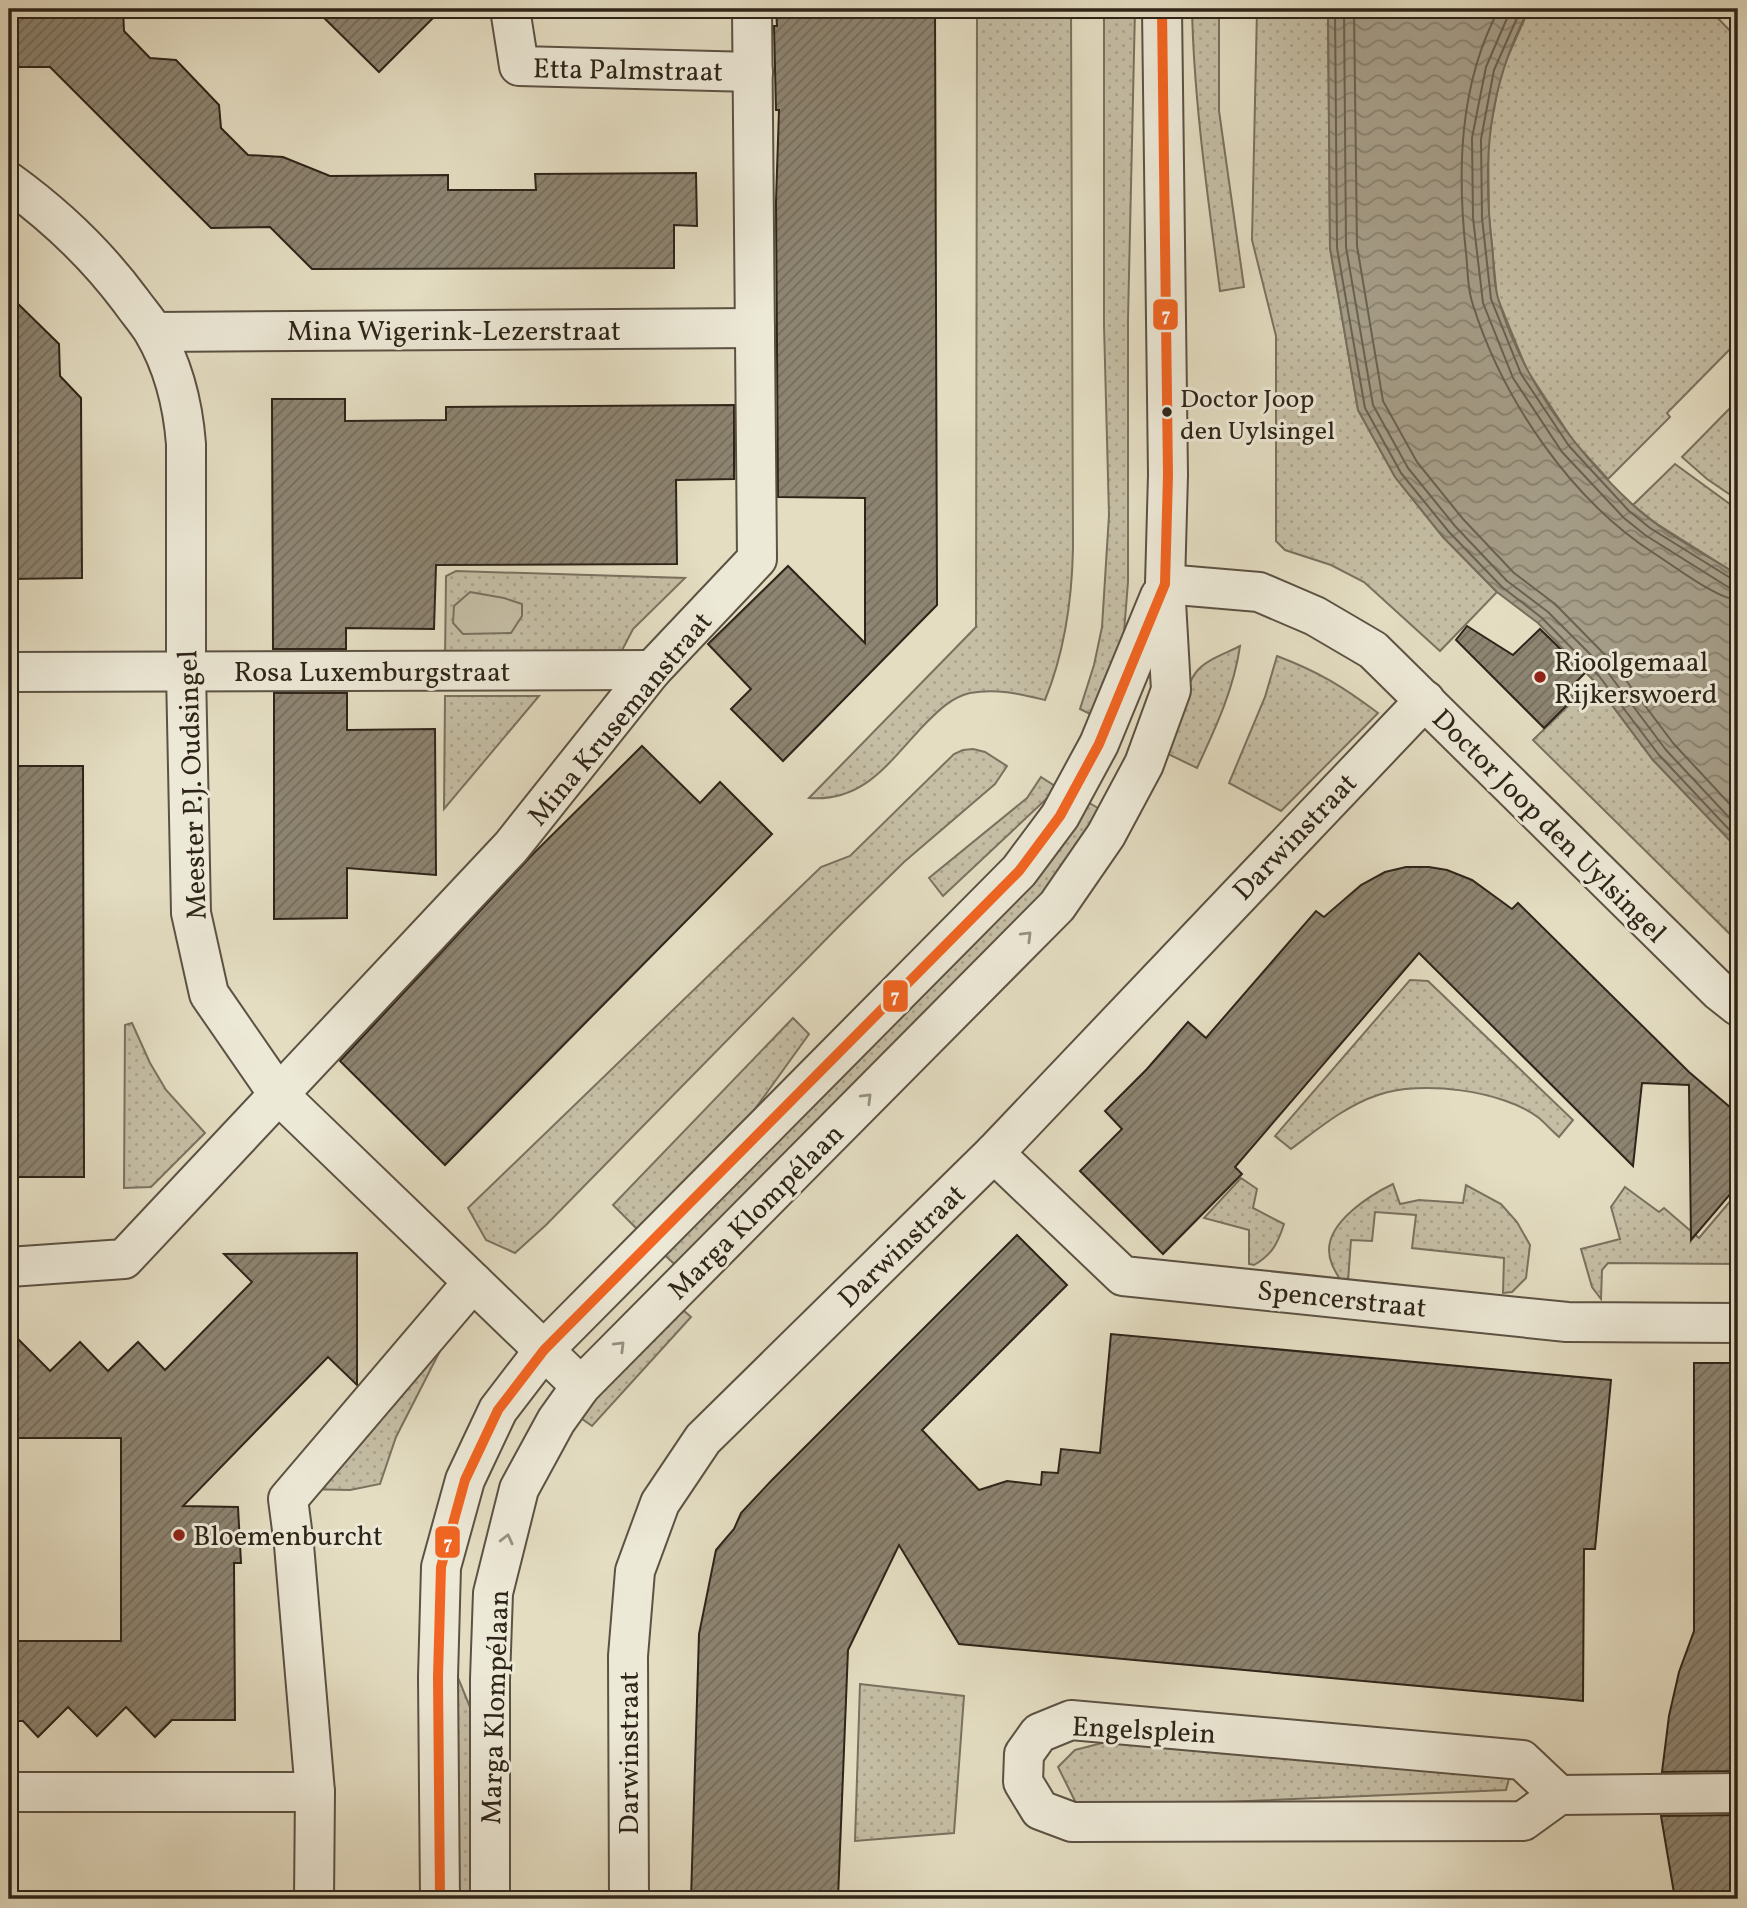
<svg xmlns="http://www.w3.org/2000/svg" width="1747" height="1908" font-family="Vollkorn,serif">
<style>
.grass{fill:url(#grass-dots);stroke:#7a715f;stroke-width:2}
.park{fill:#c5bea5;stroke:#7a715f;stroke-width:2}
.water{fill:url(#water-waves);stroke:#766d5c;stroke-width:2}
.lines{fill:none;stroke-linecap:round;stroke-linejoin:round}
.shore{stroke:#6a6151;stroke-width:2}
.building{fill:url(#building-hatch);stroke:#2e2419;stroke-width:2}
.minor-casing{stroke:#5c5243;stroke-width:42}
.tertiary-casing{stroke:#5c5243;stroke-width:42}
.minor{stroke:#ede9d7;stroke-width:38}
.tertiary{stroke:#ede9d7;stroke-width:38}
.bus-1-casing{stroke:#ede9d7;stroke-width:16}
.bus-1{stroke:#f26522;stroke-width:10}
.oneway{stroke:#979082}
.bus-dot{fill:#2e2419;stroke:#ede9d7;stroke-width:2.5}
.poi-dot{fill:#8f2418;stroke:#ede9d7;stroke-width:2.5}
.labels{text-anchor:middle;stroke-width:6;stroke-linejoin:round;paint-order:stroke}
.bus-label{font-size:26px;fill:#2e2419;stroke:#ede9d7;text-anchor:start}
.street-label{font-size:28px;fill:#2e2419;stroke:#ede9d7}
.poi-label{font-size:28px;fill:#2e2419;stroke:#ede9d7;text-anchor:start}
.line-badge{stroke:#ede9d7;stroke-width:2.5}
.badge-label{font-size:19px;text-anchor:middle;font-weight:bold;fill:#fff}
</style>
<defs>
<pattern id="grass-dots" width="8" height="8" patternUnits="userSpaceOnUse" patternTransform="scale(1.75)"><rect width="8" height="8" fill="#c5bea5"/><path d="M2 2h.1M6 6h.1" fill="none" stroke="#aaa38d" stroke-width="1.8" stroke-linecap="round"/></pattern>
<pattern id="water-waves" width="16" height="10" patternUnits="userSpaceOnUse" patternTransform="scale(1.75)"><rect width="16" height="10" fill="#a69e89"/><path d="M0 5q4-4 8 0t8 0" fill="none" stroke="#88816f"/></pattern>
<pattern id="building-hatch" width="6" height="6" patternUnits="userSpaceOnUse" patternTransform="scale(1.75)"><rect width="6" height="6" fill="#8d8471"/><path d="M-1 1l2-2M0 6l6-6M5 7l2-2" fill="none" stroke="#746c5c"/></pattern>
</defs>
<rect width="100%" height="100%" fill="#e4ddc2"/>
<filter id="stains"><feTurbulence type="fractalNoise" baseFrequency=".00286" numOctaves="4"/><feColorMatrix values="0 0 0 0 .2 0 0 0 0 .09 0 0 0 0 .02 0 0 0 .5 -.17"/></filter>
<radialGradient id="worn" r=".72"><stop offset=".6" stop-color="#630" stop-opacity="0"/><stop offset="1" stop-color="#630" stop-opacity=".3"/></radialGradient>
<!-- grass -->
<g class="grass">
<path d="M 977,9 L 1071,9 L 1073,548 C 1072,601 1065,651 1045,700 C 1020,694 996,688 970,693 C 952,697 939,710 926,723 C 890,760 866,802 809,798 L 976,627 Z"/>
<path d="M 1104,9 L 1135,9 L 1128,319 L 1128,582 L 1124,632 L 1098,718 L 1080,709 L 1094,665 L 1102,627 L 1109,515 L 1104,325 Z"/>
<path d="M 1192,9 L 1219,9 L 1219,111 L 1244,287 L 1220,291 C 1208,197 1194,103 1192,9 Z"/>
<path d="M 1257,9 L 1328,9 L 1330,248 L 1358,410 L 1395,477 L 1443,537 L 1497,592 L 1440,651 L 1364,582 L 1331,565 L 1285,550 L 1276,541 L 1276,336 L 1252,240 Z"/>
<path d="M 1529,9 L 1709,9 L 1738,39 L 1738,341 L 1667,413 L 1670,417 L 1608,479 L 1574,442 L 1527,370 L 1497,297 L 1489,217 L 1488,140 L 1501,72 Z"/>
<path d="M 1738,400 L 1738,500 L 1707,479 L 1682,457 Z"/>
<path d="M 1675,464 L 1738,510 L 1738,575 L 1654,522 L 1633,505 Z"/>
<path d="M 456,571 L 685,578 L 633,629 L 617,660 L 445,659 L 446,576 Z"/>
<path d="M 1240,646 C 1234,689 1215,729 1197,768 L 1166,753 C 1172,732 1184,687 1197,671 C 1207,659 1227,653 1240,646 Z"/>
<path d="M 1277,656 C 1319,672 1342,686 1378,713 L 1281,811 L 1229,783 L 1265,697 Z"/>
<path d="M 1594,681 L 1653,760 L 1738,849 L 1738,942 L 1533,740 Z"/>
<path d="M 445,696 L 539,696 L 444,809 Z"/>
<path d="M 973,749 L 985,752 L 1007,766 L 995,784 L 904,862 L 841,924 L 546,1225 L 515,1253 L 486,1240 L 468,1208 L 821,867 L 850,856 L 954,754 L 963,750 Z"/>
<path d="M 1041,777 L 1058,788 L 943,896 L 929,878 L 1027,798 Z"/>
<path d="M 1086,801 L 1103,811 L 1068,868 L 679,1268 L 661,1252 Z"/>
<path d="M 1410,980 L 1428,981 L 1573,1120 L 1559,1137 C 1552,1131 1546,1124 1539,1118 C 1503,1090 1420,1080 1378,1095 C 1345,1106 1318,1129 1291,1149 L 1275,1136 Z"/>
<path d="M 793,1018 L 809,1034 L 727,1148 L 640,1232 L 613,1205 Z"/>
<path d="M 132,1023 L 150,1063 L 166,1090 L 205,1133 L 151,1187 L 124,1188 L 125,1025 Z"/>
<path d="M 1241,1178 L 1257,1189 L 1253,1208 L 1284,1224 C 1278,1243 1272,1255 1254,1265 L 1249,1264 L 1249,1230 L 1204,1218 Z"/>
<path d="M 1393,1184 L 1400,1204 L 1419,1200 L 1463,1203 L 1466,1185 L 1501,1204 L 1517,1222 L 1530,1245 L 1526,1278 L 1512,1292 L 1503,1293 L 1504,1258 L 1412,1248 L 1416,1215 L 1375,1212 L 1372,1241 L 1351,1240 L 1348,1281 L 1341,1281 C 1335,1271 1329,1262 1329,1250 C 1329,1221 1370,1195 1393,1184 Z"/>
<path d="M 1625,1187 L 1659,1212 L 1664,1208 L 1699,1238 L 1738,1192 L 1738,1264 L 1608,1263 L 1602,1270 L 1601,1299 L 1592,1287 L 1581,1249 L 1620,1239 L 1611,1207 Z"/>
<path d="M 682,1309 L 691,1317 L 592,1426 L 578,1416 Z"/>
<path d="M 441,1349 L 396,1437 L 380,1484 L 350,1490 L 303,1489 Z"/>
<path d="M 456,1673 L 475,1719 L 476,1899 L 452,1899 Z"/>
<path d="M 860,1684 L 964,1696 L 954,1833 L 855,1841 Z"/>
<path d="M 1106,1742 L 1510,1775 L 1506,1790 L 1109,1807 L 1076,1803 L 1058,1767 L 1075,1750 Z"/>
</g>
<!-- park -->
<path class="park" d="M 470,592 L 504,598 L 522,604 L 522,616 L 511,633 L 463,634 L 453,623 L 454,606 Z"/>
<!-- water -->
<path class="water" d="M 1328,9 L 1529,9 C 1488,86 1482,160 1492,245 C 1494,262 1493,282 1498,298 C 1521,377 1573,449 1632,504 C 1663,533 1703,553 1738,575 L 1738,849 L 1653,760 L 1594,681 L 1538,623 L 1497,592 L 1443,537 L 1395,477 L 1358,410 L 1330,248 Z"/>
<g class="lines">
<!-- shore -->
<g class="shore">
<path d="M 1335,9 L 1337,248 L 1365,408 L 1401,473 L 1449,532 L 1502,587 L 1542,618 L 1599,676 L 1659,755 L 1738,839"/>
<path d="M 1344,9 L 1346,247 L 1373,405 L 1408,468 L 1455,526 L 1507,581 L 1548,612 L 1606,670 L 1666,750 L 1738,827"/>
<path d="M 1354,9 L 1357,246 L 1383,401 L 1417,462 L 1463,519 L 1514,573 L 1555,604 L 1613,663 L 1673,743 L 1738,813"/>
<path d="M 1499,9 C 1459,84 1457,170 1466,253 C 1468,269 1467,289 1473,305 C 1503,400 1571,500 1655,554 C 1674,566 1717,599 1738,600"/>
<path d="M 1511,9 L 1486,67 L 1472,138 L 1473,218 L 1483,303 L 1513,378 L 1562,452 L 1624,518 L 1645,535 L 1728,587 L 1738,589"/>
<path d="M 1521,9 L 1494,70 L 1481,139 L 1482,218 L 1491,299 L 1521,374 L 1569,446 L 1629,511 L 1650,528 L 1732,579 L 1738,580"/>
</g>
</g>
<!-- building -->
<g class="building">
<path d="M 9,9 L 123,9 L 124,31 L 150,58 L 176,60 L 219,105 L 221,128 L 248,155 L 283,157 L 330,176 L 448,175 L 448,190 L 536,190 L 535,174 L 696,173 L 697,226 L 674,225 L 674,268 L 312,269 L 270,227 L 211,228 L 50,67 L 9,67 Z"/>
<path d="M 315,9 L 442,9 L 379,72 Z"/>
<path d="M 776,9 L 935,9 L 937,605 L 783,761 L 731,709 L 751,689 L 708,644 L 788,566 L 865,643 L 865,498 L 778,497 L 776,202 L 779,110 L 776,110 L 774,26 L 777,26 Z"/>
<path d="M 9,295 L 59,344 L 60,376 L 81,398 L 82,578 L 9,579 Z"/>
<path d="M 272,399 L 345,399 L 345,421 L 446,420 L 446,407 L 734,405 L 734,479 L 676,480 L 677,564 L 436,565 L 434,629 L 346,628 L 346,649 L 273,649 Z"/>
<path d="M 1467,626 L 1513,655 L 1540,629 L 1585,673 L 1568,690 L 1577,695 L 1544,728 L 1456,640 Z"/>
<path d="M 274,693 L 347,693 L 347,730 L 435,729 L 436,875 L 347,868 L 347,918 L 274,919 Z"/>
<path d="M 642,746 L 700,803 L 720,782 L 772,834 L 445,1165 L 340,1061 L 534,853 Z"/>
<path d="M 10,766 L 83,766 L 84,1177 L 10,1177 Z"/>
<path d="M 1406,867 L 1429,867 L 1447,870 L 1472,880 L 1512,909 L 1518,903 L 1689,1072 L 1738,1114 L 1738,1185 L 1691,1240 L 1689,1085 L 1642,1083 L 1633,1166 L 1419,953 L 1235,1167 L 1242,1174 L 1163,1254 L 1080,1171 L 1122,1129 L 1105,1111 L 1147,1069 L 1188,1022 L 1206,1038 L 1316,911 L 1324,917 L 1361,885 L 1385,872 Z"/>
<path d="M 1017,1235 L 1067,1285 L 922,1430 L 979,1490 L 1007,1481 L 1041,1485 L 1042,1472 L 1058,1473 L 1061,1449 L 1100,1453 L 1111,1334 L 1611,1380 L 1595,1549 L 1584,1549 L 1583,1701 L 959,1644 L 899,1545 L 848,1650 L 838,1899 L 691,1899 L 699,1634 L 716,1550 L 734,1529 L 741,1513 L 771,1481 Z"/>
<path d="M 357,1253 L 357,1385 L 328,1357 L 183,1506 L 238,1507 L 241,1563 L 234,1563 L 235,1720 L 172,1720 L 155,1737 L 126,1707 L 97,1736 L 68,1707 L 38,1737 L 23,1721 L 9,1721 L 9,1641 L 121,1641 L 121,1438 L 9,1438 L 9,1330 L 50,1371 L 80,1342 L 108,1371 L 138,1342 L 165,1370 L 252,1282 L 224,1254 Z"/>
<path d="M 1694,1363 L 1738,1363 L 1738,1771 L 1662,1772 L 1669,1716 L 1679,1672 L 1694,1631 Z"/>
<path d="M 1738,1815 L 1738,1899 L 1675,1899 L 1661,1816 Z"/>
</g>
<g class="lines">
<defs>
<g id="minor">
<path d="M 510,9 L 519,66 L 753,72"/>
<path d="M 9,182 C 56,216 96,254 131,301 C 138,311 147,321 153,331 C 173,365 183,405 186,444 L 186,672 L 191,913 L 209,994 L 278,1094 L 581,1386"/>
<path d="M 154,332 L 755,328"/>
<path d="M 1165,584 L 1259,592 L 1315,616 L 1373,650 L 1719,991 L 1738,1006"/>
<path d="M 9,672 L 652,670"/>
<path d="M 994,1153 L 1123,1276 L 1567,1322 L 1738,1323"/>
<path d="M 9,1267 L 124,1259 L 511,847 L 652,670 L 757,559 L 752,9"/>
<path d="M 9,1792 L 315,1792"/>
<path d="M 1559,1795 L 1522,1760 L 1071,1720 L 1039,1733 L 1024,1754 L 1023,1782 L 1040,1810 L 1072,1822 L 1523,1821 L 1559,1795 L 1738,1793"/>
<path d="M 314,1899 L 315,1792 L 294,1545 L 288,1499 L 473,1282"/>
<path d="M 629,1899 L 628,1656 L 635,1571 L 660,1503 L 703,1439 L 994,1153 L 1425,700"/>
</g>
<g id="tertiary">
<path d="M 440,1899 L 438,1677 L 441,1567 L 465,1480 L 498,1410 L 544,1350 L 1019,871 L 1060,816 L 1099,744 L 1160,596"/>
<path d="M 490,1899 L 490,1679 L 493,1593 L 519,1489 L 556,1421 L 581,1386 L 1057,906 L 1106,835 L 1144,764 L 1171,690 L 1165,584 L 1168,475 L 1162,9"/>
</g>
</defs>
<!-- minor casing -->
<use href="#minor" class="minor-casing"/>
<!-- tertiary casing -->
<use href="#tertiary" class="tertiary-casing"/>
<!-- minor -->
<use href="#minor" class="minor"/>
<!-- tertiary -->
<use href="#tertiary" class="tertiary"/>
<defs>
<path id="bus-1" d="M 440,1899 L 438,1677 L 441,1567 L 465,1480 L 498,1410 L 544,1350 L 1019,871 L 1060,816 L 1099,744 L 1165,584 L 1168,475 L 1162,9"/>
</defs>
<!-- bus-1 casing -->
<use href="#bus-1" class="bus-1-casing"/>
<!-- bus-1 -->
<use href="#bus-1" class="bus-1"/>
</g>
<!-- one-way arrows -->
<defs><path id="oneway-chevron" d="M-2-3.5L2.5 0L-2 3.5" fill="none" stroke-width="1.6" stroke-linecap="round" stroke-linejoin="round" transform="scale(1.75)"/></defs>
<g class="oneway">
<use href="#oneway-chevron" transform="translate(1027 936) rotate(-45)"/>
<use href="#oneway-chevron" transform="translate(867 1098) rotate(-45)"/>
<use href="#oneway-chevron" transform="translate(620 1346) rotate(-45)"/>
<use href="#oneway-chevron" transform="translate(507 1539) rotate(-76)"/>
</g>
<!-- markers -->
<circle class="bus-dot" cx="1167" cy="412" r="6"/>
<g class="poi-dot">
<circle cx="1540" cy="677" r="7"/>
<circle cx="179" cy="1535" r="7"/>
</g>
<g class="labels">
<!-- bus labels -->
<g class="bus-label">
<text x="1180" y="407">Doctor Joop<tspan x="1180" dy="32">den Uylsingel</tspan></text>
</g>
<!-- street labels -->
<g class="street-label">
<text transform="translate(628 69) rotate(1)" y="10">Etta Palmstraat</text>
<text x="454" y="340">Mina Wigerink-Lezerstraat</text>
<text x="372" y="681">Rosa Luxemburgstraat</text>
<text transform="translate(619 718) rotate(-50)" y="10">Mina Krusemanstraat</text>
<text transform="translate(191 785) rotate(-92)" y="10">Meester P.J. Oudsingel</text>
<text transform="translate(1550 825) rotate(45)" y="10">Doctor Joop den Uylsingel</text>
<text transform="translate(1294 836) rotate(-46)" y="10">Darwinstraat</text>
<text transform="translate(755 1211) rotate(-45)" y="10">Marga Klompélaan</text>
<text transform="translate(901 1245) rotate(-44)" y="10">Darwinstraat</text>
<text transform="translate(1342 1298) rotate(6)" y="10">Spencerstraat</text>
<text transform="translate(494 1707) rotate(-88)" y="10">Marga Klompélaan</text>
<text transform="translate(1144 1729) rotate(3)" y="10">Engelsplein</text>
<text transform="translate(628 1753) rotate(-90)" y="10">Darwinstraat</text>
</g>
<!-- poi labels -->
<g class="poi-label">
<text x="1554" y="671">Rioolgemaal<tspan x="1554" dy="32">Rijkerswoerd</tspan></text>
<text x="193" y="1545">Bloemenburcht</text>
</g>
</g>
<g class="line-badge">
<rect x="1152" y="298" width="27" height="33" rx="7" fill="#f26522"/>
<rect x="882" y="979" width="27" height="34" rx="7" fill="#f26522"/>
<rect x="434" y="1525" width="27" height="34" rx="7" fill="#f26522"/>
</g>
<g class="badge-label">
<text x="1166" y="321">7</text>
<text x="895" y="1002">7</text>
<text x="448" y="1549">7</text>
</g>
<!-- margin -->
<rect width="1747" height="1908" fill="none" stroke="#e4ddc2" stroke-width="35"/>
<rect x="10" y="10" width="1726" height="1887" fill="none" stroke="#2e2419" stroke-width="3.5"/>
<rect x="18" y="18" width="1712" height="1873" fill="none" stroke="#2e2419" stroke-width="2"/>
<rect width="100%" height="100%" filter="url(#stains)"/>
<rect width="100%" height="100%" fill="url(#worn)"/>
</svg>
